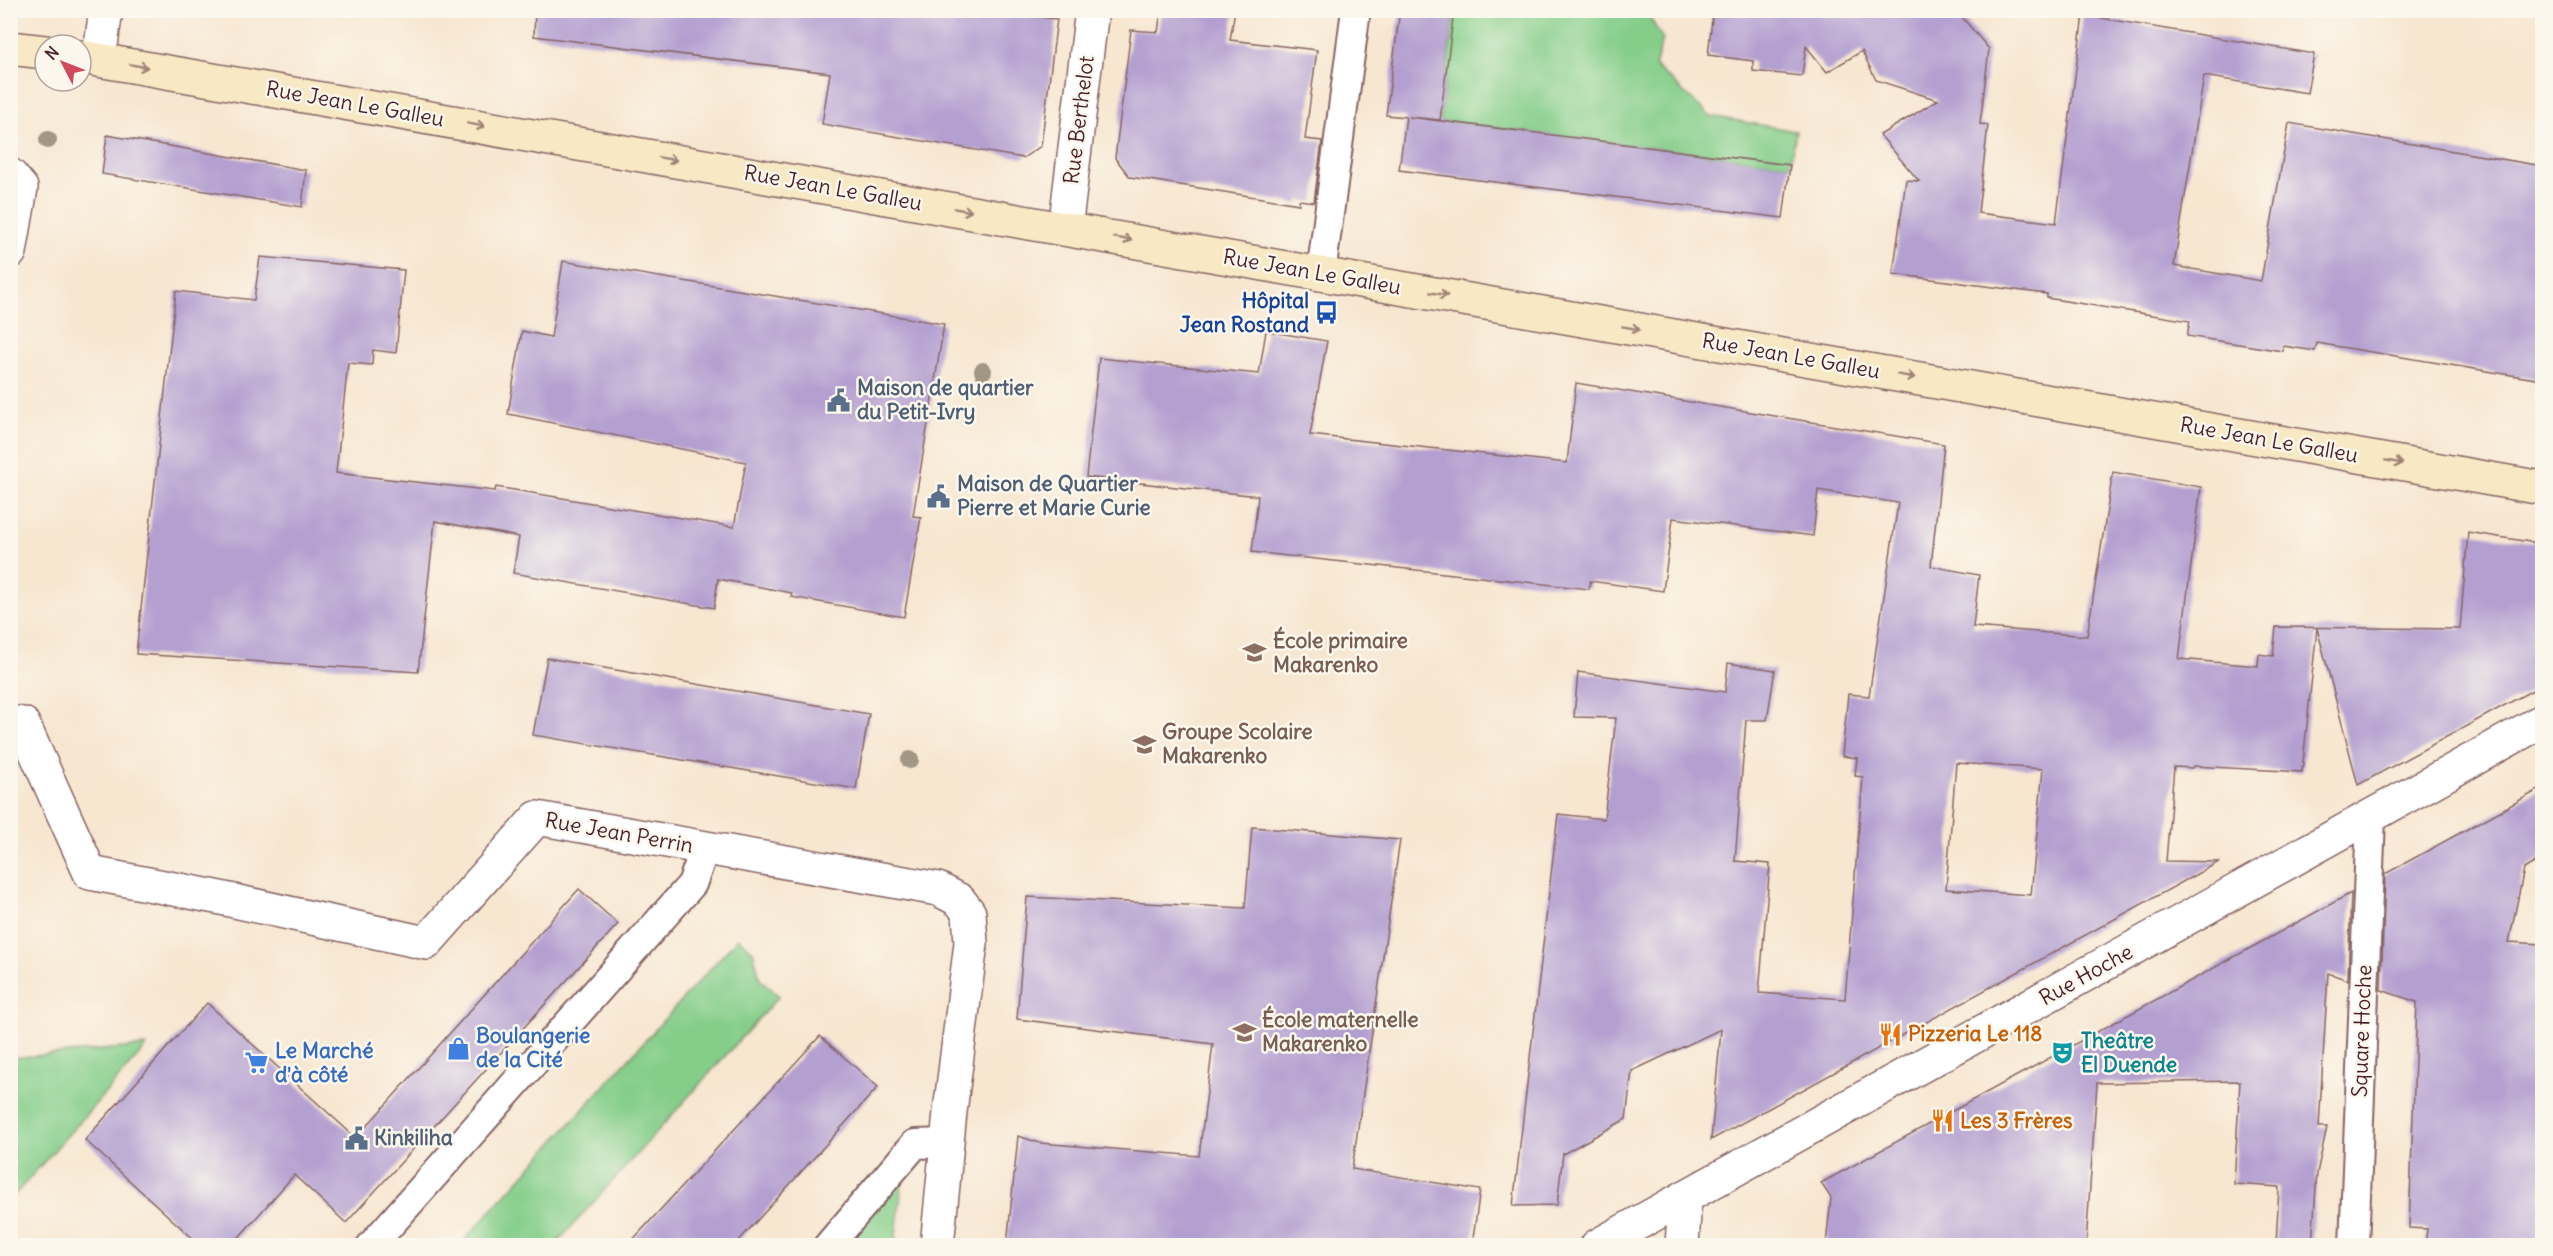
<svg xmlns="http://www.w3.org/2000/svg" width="2553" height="1256" font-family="Delius,sans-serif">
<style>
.green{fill:#85ce8a;stroke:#68765a;stroke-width:1.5}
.building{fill:#b39fd0;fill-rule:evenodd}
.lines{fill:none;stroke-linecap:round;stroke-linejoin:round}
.service-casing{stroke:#876565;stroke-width:32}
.minor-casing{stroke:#876565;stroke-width:36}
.secondary-casing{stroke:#876565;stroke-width:36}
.service{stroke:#fff;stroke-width:28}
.minor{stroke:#fff;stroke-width:33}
.secondary{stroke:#f8e8c3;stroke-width:33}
.tree{fill:#a29685}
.oneway{stroke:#a18477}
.labels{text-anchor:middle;stroke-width:5;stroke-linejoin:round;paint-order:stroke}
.street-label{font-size:21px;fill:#4a1f2b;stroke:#fbf7ec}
.transit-label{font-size:21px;font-weight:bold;fill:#164399;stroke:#fbf7ec;text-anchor:end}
.service-label{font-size:21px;font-weight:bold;fill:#4e5e75;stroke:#fbf7ec;text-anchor:start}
.education-label{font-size:21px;font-weight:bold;fill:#785e54;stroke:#fbf7ec;text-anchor:start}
.food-label{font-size:21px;font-weight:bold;fill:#c56008;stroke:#fbf7ec;text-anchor:start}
.shop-label{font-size:21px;font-weight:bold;fill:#366cbe;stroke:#fbf7ec;text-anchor:start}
.culture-label{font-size:21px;font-weight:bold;fill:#0d838f;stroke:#fbf7ec;text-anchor:start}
</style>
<rect width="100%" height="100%" fill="#fbf7ec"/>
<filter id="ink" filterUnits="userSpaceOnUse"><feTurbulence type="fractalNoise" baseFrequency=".0167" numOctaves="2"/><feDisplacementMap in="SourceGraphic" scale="12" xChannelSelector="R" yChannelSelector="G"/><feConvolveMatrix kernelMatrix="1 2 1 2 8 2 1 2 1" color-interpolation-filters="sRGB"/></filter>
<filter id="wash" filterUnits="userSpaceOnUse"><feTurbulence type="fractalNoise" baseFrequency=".008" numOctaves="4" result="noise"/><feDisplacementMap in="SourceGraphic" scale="24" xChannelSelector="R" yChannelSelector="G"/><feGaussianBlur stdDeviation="1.35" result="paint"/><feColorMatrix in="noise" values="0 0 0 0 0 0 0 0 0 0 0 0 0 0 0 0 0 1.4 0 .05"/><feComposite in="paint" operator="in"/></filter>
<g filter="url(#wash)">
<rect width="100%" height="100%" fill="#f7e6d0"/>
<!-- green -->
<g class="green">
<path d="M 1645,10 L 1663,39 L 1655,66 L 1710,116 L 1796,131 L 1790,165 L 1440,121 L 1454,11 Z"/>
<path d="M 738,938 L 753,951 L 760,979 L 779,996 L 555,1245 L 460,1245 Z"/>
<path d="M 147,1046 L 11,1199 L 11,1058 Z"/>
<path d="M 904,1166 L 895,1245 L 836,1245 Z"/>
</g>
<g id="blocks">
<!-- building -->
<g class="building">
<path d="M 535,10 L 1031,10 L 1031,16 L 1057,19 L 1041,146 L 1023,158 L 822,124 L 830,73 L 534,36 Z"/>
<path d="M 1161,10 L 1235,10 L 1230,40 L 1317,50 L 1305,139 L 1322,141 L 1314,202 L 1299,200 L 1299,204 L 1130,177 L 1115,158 L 1131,30 L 1158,32 Z"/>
<path d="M 1400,10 L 1454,10 L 1440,120 L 1409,117 L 1790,165 L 1783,218 L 1399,170 L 1406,117 L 1386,115 Z"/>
<path d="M 1713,10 L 1956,10 L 1989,49 L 1980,124 L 1988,125 L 1978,213 L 2056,223 L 2083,15 L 2314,54 L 2307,93 L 2204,76 L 2174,266 L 2261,281 L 2289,123 L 2542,166 L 2542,380 L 2317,343 L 2315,351 L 2283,346 L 2283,351 L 2187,336 L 2190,321 L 2047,298 L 2047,294 L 1893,274 L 1906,180 L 1919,181 L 1880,135 L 1938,100 L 1876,80 L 1862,51 L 1827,72 L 1806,46 L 1802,76 L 1753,71 L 1753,61 L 1708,55 Z"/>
<path d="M 107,135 L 306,170 L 302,207 L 102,174 Z"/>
<path d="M 260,257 L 404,270 L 396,353 L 373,350 L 372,365 L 348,363 L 336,473 L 495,491 L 496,487 L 734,527 L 746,462 L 508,414 L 522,331 L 551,337 L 563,261 L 944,324 L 913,516 L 921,517 L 904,617 L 791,597 L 792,593 L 718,579 L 714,608 L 513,573 L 519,537 L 435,521 L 418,672 L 136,654 L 176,291 L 254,300 Z"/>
<path d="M 1266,331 L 1327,341 L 1310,435 L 1567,463 L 1576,383 L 1944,444 L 1931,566 L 1979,575 L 1973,627 L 2087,636 L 2113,472 L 2201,487 L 2179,659 L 2258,666 L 2259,654 L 2273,656 L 2276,627 L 2460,629 L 2468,532 L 2542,544 L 2542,685 L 2358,785 L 2317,628 L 2302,772 L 2193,766 L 2193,768 L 2174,767 L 2166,861 L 2219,862 L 1711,1140 L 1721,1029 L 1632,1071 L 1626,1119 L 1563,1154 L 1557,1205 L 1513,1206 L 1558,814 L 1604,819 L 1616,718 L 1574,717 L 1578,672 L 1725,692 L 1728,663 L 1775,670 L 1767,720 L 1746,720 L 1735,861 L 1770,864 L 1759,993 L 1845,999 L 1863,777 L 1855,776 L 1857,758 L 1842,756 L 1848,694 L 1869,696 L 1898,503 L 1818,490 L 1813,536 L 1673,518 L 1663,591 L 1590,581 L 1589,589 L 1252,552 L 1258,496 L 1086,477 L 1099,358 L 1259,374 ZM 1956,763 L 2043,769 L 2031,895 L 1946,889 Z"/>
<path d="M 547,658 L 869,714 L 856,789 L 533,735 Z"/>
<path d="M 2542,788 L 2542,858 L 2524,869 L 2509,942 L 2542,944 L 2542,1245 L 2425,1245 L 2427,1229 L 2409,1228 L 2417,1002 L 2381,990 L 2385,874 Z"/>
<path d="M 1252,827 L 1400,840 L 1352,1169 L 1480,1190 L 1472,1245 L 1007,1245 L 1018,1136 L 1040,1143 L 1199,1156 L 1213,1044 L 1017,1019 L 1027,897 L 1245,908 Z"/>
<path d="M 579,889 L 618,924 L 346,1223 L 294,1175 L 232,1245 L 200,1245 L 85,1140 L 207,1003 L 356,1138 Z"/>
<path d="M 2351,893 L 2348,980 L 2328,973 L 2319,1127 L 2327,1127 L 2317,1173 L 2312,1245 L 2276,1245 L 2279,1187 L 2234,1184 L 2240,1081 L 2097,1083 L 2086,1245 L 1826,1245 L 1831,1198 L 1821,1183 Z"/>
<path d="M 820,1036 L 878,1087 L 735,1245 L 628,1245 Z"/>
</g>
</g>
</g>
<g filter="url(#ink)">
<use href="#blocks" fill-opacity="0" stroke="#876565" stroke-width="1.5"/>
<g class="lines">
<defs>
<g id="service">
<path d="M 1321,274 L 1356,10"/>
<path d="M 371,1246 L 692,884 L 705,848"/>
<path d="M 828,1246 L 915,1144 L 947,1143"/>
<path d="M 2354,1246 L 2371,817"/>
</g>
<g id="minor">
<path d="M 99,59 L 106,10"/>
<path d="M 10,175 L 21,188 L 10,252"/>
<path d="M 1065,229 L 1092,10"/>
<path d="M 10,722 L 23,724 L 90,873 L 216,897 L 426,943 L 537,818 L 938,889 L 959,900 L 969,913 L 971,943 L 950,1112 L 937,1246"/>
<path d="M 1597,1246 L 2542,721"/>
<path d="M 1682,1246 L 1685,1197"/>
</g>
<g id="secondary">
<path d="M 10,48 L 45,52"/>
<path d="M 81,57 L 2542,488"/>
</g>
</defs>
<!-- service casing -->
<use href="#service" class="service-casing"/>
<!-- minor casing -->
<use href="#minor" class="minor-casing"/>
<!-- secondary casing -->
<use href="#secondary" class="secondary-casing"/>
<!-- service -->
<use href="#service" class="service"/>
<!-- minor -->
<use href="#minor" class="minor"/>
<!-- secondary -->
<use href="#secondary" class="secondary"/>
</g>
<!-- trees -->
<g class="tree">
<circle cx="48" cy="140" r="9"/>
<circle cx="983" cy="371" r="9"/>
<circle cx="910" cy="760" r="9"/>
</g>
<!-- one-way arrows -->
<defs><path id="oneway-shaft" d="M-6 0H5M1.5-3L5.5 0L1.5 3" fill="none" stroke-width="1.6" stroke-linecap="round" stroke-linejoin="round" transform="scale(1.5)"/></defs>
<g class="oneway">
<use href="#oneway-shaft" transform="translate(139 66) rotate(10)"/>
<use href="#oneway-shaft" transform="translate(476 125) rotate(10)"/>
<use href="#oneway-shaft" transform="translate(668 159) rotate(10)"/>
<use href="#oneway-shaft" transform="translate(963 210) rotate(10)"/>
<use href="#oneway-shaft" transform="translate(1123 239) rotate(10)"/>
<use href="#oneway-shaft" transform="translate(1439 294) rotate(10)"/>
<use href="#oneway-shaft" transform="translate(1631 328) rotate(10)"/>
<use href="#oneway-shaft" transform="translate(1906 376) rotate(10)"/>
<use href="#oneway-shaft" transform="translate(2394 462) rotate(10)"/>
</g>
</g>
<!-- icons -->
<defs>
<symbol id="bus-bare" viewBox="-9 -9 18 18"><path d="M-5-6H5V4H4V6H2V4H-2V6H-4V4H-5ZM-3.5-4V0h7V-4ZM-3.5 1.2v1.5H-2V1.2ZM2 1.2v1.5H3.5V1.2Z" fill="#1a4fb4" stroke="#fbf7ec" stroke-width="2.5" paint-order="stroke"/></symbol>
<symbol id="civic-bare" viewBox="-9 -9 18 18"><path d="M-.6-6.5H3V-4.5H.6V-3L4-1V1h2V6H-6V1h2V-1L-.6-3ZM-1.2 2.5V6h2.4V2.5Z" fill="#5c6f8a" stroke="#fbf7ec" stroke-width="2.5" paint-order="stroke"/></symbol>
<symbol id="school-bare" viewBox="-9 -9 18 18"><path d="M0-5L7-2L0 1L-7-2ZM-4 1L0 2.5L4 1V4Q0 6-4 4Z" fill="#8d6e63" stroke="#fbf7ec" stroke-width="2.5" paint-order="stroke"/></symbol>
<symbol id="restaurant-bare" viewBox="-9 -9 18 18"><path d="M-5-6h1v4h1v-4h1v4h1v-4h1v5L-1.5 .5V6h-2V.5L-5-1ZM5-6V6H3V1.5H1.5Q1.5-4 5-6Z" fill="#e8710a" stroke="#fbf7ec" stroke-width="2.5" paint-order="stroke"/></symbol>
<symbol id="shop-bare" viewBox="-9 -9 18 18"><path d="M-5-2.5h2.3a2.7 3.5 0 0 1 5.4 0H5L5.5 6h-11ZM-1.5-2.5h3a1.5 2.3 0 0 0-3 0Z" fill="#3f7fe0" stroke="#fbf7ec" stroke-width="2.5" paint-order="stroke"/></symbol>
<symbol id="theatre-bare" viewBox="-9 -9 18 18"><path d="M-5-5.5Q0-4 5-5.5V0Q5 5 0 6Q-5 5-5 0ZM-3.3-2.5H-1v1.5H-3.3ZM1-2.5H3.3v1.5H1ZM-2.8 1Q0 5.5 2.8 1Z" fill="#0f9aa8" stroke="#fbf7ec" stroke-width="2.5" paint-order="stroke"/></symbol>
<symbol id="supermarket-bare" viewBox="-9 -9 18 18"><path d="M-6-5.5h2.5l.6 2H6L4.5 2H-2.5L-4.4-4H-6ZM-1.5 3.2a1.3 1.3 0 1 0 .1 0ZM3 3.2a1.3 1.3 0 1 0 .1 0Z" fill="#3f7fe0" stroke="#fbf7ec" stroke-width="2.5" paint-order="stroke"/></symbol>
</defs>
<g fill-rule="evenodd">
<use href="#bus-bare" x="1310" y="296" width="33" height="33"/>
<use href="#civic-bare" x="822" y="384" width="33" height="33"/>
<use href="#civic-bare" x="922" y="480" width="33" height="33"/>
<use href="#school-bare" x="1238" y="636" width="33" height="33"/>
<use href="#school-bare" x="1128" y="728" width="33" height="33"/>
<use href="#school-bare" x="1228" y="1016" width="33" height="33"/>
<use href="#restaurant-bare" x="1874" y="1018" width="33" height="33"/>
<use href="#shop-bare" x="442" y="1032" width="33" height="33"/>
<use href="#theatre-bare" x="2046" y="1036" width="33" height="33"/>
<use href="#supermarket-bare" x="240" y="1046" width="33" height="33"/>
<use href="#restaurant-bare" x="1926" y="1104" width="33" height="33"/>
<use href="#civic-bare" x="340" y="1122" width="33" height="33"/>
</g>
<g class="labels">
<!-- street labels -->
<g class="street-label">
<text transform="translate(355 104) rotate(10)" y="7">Rue Jean Le Galleu</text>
<text transform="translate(1079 120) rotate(-83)" y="7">Rue Berthelot</text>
<text transform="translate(833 188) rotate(10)" y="7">Rue Jean Le Galleu</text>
<text transform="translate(1312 272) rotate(10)" y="7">Rue Jean Le Galleu</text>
<text transform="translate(1791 356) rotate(10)" y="7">Rue Jean Le Galleu</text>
<text transform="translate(2269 440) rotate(10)" y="7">Rue Jean Le Galleu</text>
<text transform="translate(619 833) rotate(10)" y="7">Rue Jean Perrin</text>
<text transform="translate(2086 975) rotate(-29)" y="7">Rue Hoche</text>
<text transform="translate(2362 1031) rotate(-88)" y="7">Square Hoche</text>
</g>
<!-- transit labels -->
<g class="transit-label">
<text x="1309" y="308">Hôpital<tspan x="1309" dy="24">Jean Rostand</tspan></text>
</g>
<!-- service labels -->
<g class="service-label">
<text x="857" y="395">Maison de quartier<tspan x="857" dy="24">du Petit-Ivry</tspan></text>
<text x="957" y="491">Maison de Quartier<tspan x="957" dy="24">Pierre et Marie Curie</tspan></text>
<text x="374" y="1145">Kinkiliha</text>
</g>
<!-- education labels -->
<g class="education-label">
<text x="1273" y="648">École primaire<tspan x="1273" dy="24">Makarenko</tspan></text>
<text x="1162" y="739">Groupe Scolaire<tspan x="1162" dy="24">Makarenko</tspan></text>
<text x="1262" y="1027">École maternelle<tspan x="1262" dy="24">Makarenko</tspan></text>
</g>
<!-- food labels -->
<g class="food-label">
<text x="1908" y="1041">Pizzeria Le 118</text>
<text x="1960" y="1128">Les 3 Frères</text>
</g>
<!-- shop labels -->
<g class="shop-label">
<text x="476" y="1043">Boulangerie<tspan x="476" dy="24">de la Cité</tspan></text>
<text x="275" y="1058">Le Marché<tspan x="275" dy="24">d'à côté</tspan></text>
</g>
<!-- culture labels -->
<g class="culture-label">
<text x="2081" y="1048">Theâtre<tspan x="2081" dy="24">El Duende</tspan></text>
</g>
</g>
<!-- margin -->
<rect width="2553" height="1256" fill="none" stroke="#fbf7ec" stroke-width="36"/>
<!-- north arrow -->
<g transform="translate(63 63) rotate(312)"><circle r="28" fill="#fbf7ec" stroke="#b4a19f" stroke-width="1.5"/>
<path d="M0-4.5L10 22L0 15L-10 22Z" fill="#d1495b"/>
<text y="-9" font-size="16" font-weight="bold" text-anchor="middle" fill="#4a1f2b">N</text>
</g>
</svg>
